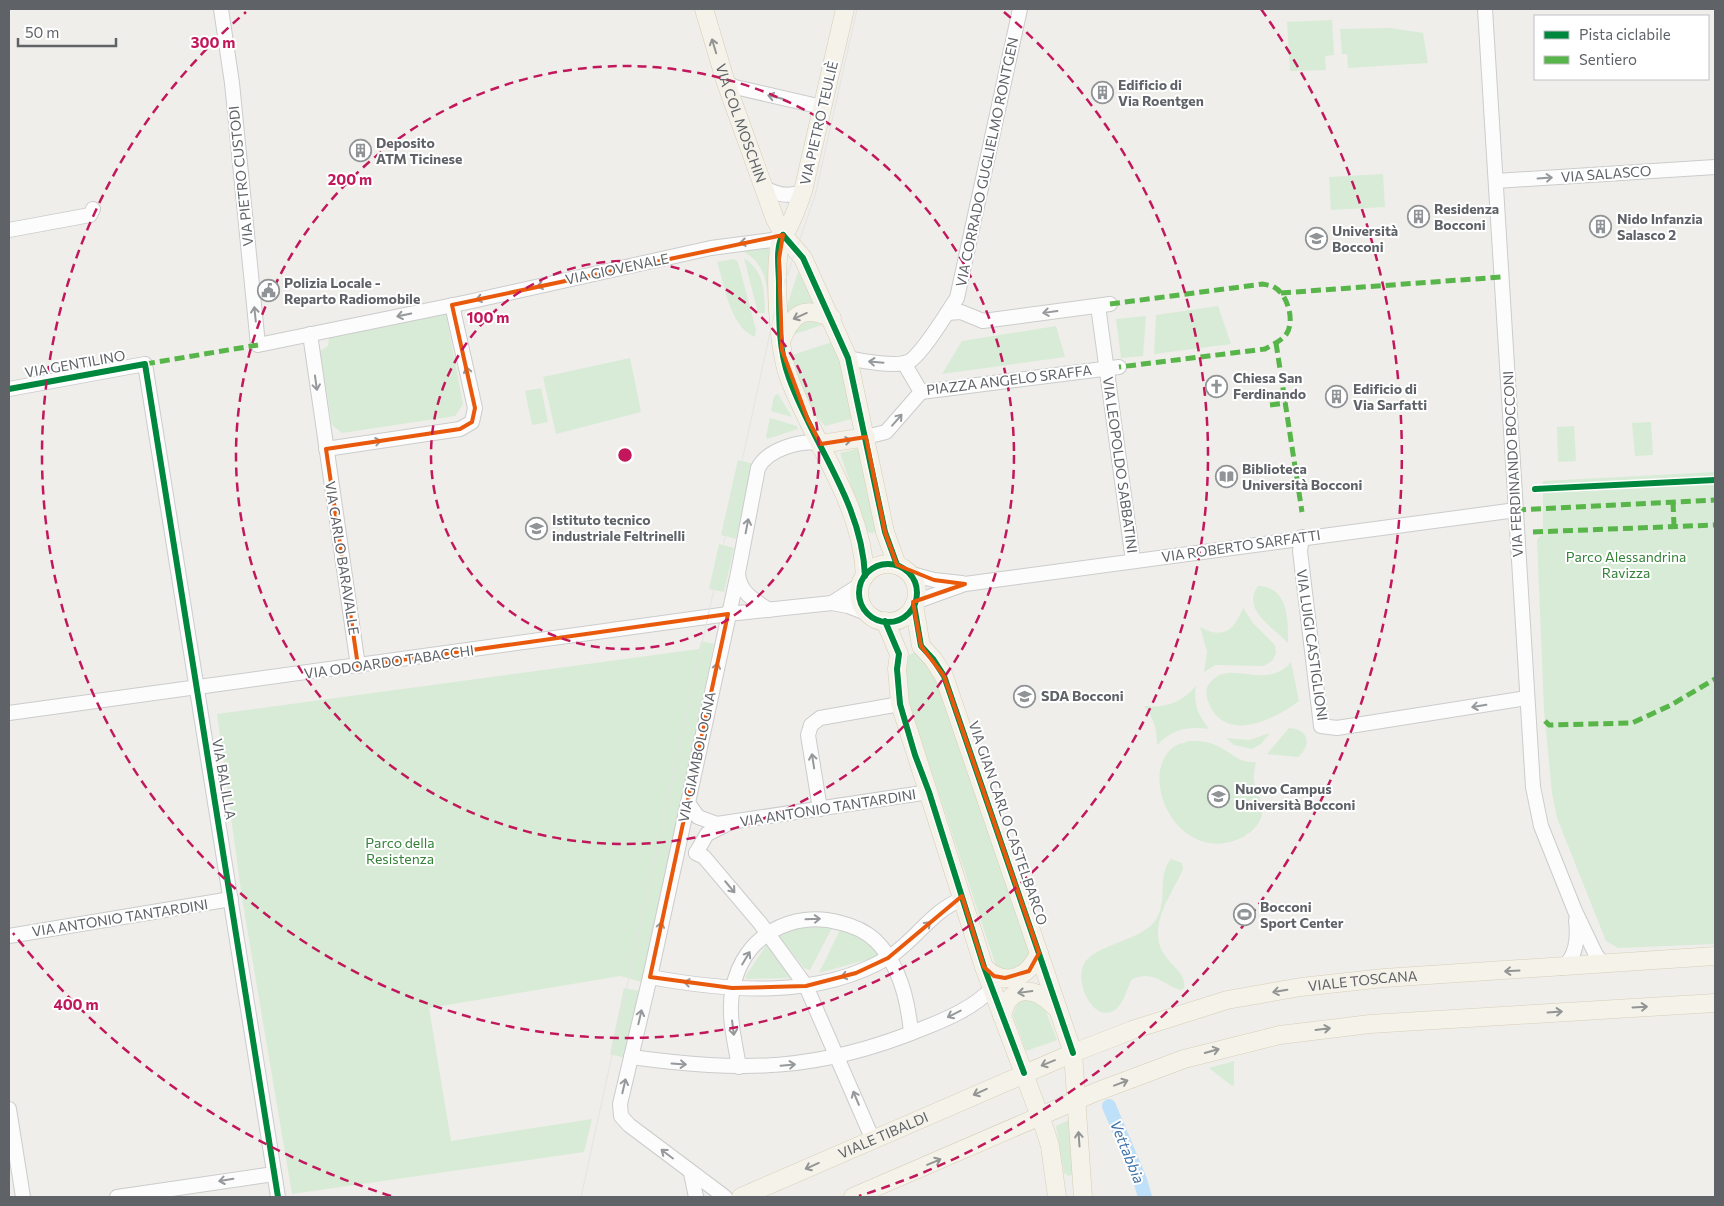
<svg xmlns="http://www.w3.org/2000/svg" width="1724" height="1206" font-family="Commissioner,sans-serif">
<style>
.green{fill:#d8ebd6}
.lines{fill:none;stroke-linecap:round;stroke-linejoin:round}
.canal{stroke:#bfe0f9;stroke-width:14}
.minor-casing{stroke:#cbcccc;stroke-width:16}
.major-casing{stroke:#d7ceb8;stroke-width:19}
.minor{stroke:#fdfcfc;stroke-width:14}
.major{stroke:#f4f2e9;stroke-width:18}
.tram{stroke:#e4e4e4;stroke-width:1}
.quiet{stroke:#58b549;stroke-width:5;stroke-dasharray:10 5;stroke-linecap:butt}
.cycleway-casing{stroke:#fff;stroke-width:9}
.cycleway{stroke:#00873e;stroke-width:6}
.oneway{stroke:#939595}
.oneway2{stroke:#96999c}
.marked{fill:none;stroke:#e8590c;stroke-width:4;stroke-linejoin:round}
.ring{fill:none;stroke:#c2185b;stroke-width:2.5;stroke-dasharray:9 6}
.labels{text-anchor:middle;stroke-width:4;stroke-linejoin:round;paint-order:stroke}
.poi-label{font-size:14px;font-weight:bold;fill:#5f6368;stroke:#fff;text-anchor:start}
.street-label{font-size:14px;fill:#5f6368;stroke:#fff}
.park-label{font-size:14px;fill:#348238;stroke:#fff}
.water-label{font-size:15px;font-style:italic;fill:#4174aa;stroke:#fff}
.centre{fill:#c2185b;stroke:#fff;stroke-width:2.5}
.ring-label{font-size:15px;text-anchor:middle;font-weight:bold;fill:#c2185b;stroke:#fff;stroke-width:4;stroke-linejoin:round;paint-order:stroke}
</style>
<rect width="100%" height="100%" fill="#efeeea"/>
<!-- green -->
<g class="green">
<path d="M 1332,20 L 1334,55 L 1325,56 L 1326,70 L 1290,71 L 1287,22 Z"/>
<path d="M 1390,28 L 1423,33 L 1428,63 L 1348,68 L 1347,54 L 1342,54 L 1340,29 Z"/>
<path d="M 1383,174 L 1385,207 L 1331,210 L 1329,177 Z"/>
<path d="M 766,247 L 770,251 L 771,313 L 768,313 C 768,285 767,263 739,249 Z"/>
<path d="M 744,258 C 765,272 764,291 765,313 L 758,313 Z"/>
<path d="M 733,259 L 738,262 L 756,330 L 755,337 C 730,327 725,286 717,262 Z"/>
<path d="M 798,272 L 816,306 L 787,319 L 787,306 Z"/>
<path d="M 1218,306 L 1231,344 L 1154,354 L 1156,315 Z"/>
<path d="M 446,314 L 463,404 L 455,416 L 342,433 L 332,425 L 320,351 L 328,346 L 329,338 Z"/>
<path d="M 1146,316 L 1143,356 L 1121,358 L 1116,319 Z"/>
<path d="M 808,319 L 822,325 L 792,335 L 792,330 Z"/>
<path d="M 1056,326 L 1065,357 L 942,374 L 962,341 Z"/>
<path d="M 835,341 L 851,397 L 851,419 L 825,426 C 807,407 797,380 789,356 Z"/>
<path d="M 630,358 L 641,412 L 556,434 L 543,377 Z"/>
<path d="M 541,388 L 548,422 L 532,425 L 525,391 Z"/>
<path d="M 778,394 L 792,417 L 771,411 L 774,396 Z"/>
<path d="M 770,418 L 797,426 L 798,429 L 767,439 L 766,436 Z"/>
<path d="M 1651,422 L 1653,455 L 1635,456 L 1632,423 Z"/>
<path d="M 1574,426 L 1576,461 L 1558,462 L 1557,427 Z"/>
<path d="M 860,448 L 877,529 L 873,533 L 867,532 L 840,453 Z"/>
<path d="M 738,460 L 753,464 L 736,539 L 721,535 Z"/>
<path d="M 1715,472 L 1715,944 L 1618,948 L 1606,941 L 1557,818 L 1552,793 L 1544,709 L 1537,540 L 1543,533 L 1543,481 Z"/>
<path d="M 719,544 L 734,548 L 724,592 L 709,589 Z"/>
<path d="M 1258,586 C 1289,587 1288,620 1288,643 C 1272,627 1241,609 1258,586 Z"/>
<path d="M 1243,608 L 1253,623 L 1275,645 L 1276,653 L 1273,660 L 1264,666 L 1215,665 L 1204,672 L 1207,652 L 1200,627 C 1224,640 1234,630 1243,608 Z"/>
<path d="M 701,641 L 714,644 L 642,982 L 620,976 L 429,1008 L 451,1141 L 592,1119 L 584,1152 L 292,1194 L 242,898 L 217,714 L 699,649 Z"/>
<path d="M 913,653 L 918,654 L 935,676 L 1031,956 L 1027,965 L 1006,973 L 997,969 L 909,703 C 905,690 902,666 909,655 Z"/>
<path d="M 1291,662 L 1299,701 C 1275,719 1228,743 1210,706 C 1207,700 1204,690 1209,684 C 1229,656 1265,693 1291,662 Z"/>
<path d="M 1196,686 C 1193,703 1198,715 1209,729 C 1187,726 1173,729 1157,745 C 1157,729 1154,718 1144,706 C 1166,708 1181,703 1196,686 Z"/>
<path d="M 1289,728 C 1309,729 1312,745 1298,757 L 1267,754 Z"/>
<path d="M 1270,733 L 1261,744 L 1252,749 L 1234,745 L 1226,738 L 1249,740 Z"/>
<path d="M 1189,741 C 1197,741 1205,741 1213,744 C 1228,749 1238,764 1256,762 C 1255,768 1253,776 1254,781 C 1256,793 1266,805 1261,818 C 1257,828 1246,837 1236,840 C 1175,863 1136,772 1175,746 C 1178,744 1185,743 1189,741 Z"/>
<path d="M 1171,859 L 1182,863 L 1183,869 C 1174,890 1160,907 1158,931 C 1156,962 1188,968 1184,988 L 1180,990 C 1161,983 1153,970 1132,979 C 1127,988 1124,1003 1116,1009 C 1096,1025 1075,987 1083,966 C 1092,944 1138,943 1155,921 C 1169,903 1156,876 1171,859 Z"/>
<path d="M 790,926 L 833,926 L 810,970 L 804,968 L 776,933 Z"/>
<path d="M 841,928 L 870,941 L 880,956 L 819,973 Z"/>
<path d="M 767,944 L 790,973 L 791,978 L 747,979 L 745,977 Z"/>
<path d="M 624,988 L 640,991 L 625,1058 L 610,1054 Z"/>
<path d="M 1025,998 L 1044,1006 L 1057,1040 L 1026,1051 L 1013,1015 L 1019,1000 Z"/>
<path d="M 1234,1061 L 1234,1085 L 1232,1086 L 1209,1068 Z"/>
<path d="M 1069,1120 L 1074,1174 L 1069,1176 L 1064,1173 L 1056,1126 Z"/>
</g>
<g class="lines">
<!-- canal -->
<path class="canal" d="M 1109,1106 L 1140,1180 L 1145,1197"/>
<defs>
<g id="minor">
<path d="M 221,9 L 232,83 L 258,345 L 468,302 L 711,248 L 772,240 L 783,235"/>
<path d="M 1485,9 L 1533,787 L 1541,826 L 1575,911 L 1596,955 L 1602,962 L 1607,964"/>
<path d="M 726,83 L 735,87 L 822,107"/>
<path d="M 1496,181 L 1715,167"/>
<path d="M 763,187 C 775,194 790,198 803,191"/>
<path d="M 9,230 L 90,215 L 93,209"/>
<path d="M 1098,306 L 1133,561"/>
<path d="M 947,313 L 961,312 L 983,321 L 1110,304"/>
<path d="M 310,334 L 358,666"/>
<path d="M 848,358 C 861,361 899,368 910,361 C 925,350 946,314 957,298 L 1020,9"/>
<path d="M 904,363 L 921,392"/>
<path d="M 9,389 L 145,364 L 278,1197"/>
<path d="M 921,392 L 1119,367"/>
<path d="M 866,437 L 886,432 L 921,392"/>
<path d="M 326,449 L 460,429 L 472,422 L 475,408 L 452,305"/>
<path d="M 1302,537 L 1300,551 L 1321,726 L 1337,728 L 1527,698"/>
<path d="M 908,573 L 934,580 L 962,583"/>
<path d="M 738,574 C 740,593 754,600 769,610"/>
<path d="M 915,602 L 965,584 L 1516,510"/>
<path d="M 832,603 L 860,585"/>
<path d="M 9,713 L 728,614 L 832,603 L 848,606 L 869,614"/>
<path d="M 688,803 L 698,817 L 717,824 L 929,792"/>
<path d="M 820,809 L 808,735 L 811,725 L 820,718 L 900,704"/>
<path d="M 696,853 L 704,857 L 760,923 L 806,986 L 873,1140"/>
<path d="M 696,853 L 707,834 L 725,825"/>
<path d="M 9,936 L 231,899"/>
<path d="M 1561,968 C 1577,959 1578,936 1576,920"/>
<path d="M 650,977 C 727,991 818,1000 889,957 C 915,941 933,909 963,899"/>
<path d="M 631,1057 C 743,1072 817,1072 924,1028 C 947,1019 975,1007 992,988"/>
<path d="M 739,1067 C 735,1042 727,1013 733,988 C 743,936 792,909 841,923 C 854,926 865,931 875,940 C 900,964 908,1000 911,1033"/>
<path d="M 9,1109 L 23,1197"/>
<path d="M 691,1173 L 696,1197"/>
<path d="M 117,1197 L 274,1174"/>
<path d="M 725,1197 L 629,1125 L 621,1116 L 620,1104 L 650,977 L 738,573 L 758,468 C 768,449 802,439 821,444"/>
</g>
<g id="major">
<path id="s1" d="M 704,9 L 726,83 L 775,219 L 785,237 L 803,258 L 848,358 L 885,532 L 897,565"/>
<path d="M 845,9 L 803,191 C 799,203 795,214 789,226 C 786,231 781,236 780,242 C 774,275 778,348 789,378 C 814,445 862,502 865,576"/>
<path d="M 781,341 C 792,314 803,305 832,318"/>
<path d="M 821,444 L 866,437"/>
<circle cx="888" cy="593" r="29"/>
<path d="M 914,605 L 921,646 L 933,659 L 944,676 L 1073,1053 L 1083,1197"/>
<path d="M 885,621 L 899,654 L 897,669 L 900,704 L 984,967 L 1045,1130 L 1050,1146 L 1057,1197"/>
<path d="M 984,967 C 1005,988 1028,978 1039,953"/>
<path d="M 1002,1016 C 1009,983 1036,986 1055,1007"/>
<path id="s2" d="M 741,1197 L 1073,1053 L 1132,1030 L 1227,1000 L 1301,987 L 1384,978 L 1715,956"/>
<path d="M 853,1197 L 1096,1092 L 1184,1059 L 1280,1035 L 1370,1024 L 1715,1003"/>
</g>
</defs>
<!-- minor casing -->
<use href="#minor" class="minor-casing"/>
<!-- major casing -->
<use href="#major" class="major-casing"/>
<!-- minor -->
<use href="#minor" class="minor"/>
<!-- major -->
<use href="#major" class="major"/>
<!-- tram -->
<path class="tram" d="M 581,1197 L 775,310 L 815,196 L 857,9"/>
<!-- quiet -->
<g class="quiet">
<path d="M 1281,293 L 1502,277"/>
<path d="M 1110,304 L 1263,284 C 1266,285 1271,285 1274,287 C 1287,294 1295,319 1287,333 C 1283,340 1272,345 1265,349 L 1119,367"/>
<path d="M 1276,343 L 1302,512"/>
<path d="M 145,364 L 258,345"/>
<path d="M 1265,379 L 1282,378"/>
<path d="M 1270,405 L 1286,403"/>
<path d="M 1673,502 L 1674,526"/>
<path d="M 1516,510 L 1715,500"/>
<path d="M 1533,532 L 1715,525"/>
<path d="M 1545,721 L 1549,725 L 1632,723 L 1671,705 L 1715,679"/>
</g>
<defs>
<g id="cycleway">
<path d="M 783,235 C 775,247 779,269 779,284 C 779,315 778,348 789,378 C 813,445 862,502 865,576"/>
<path d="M 783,235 L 803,258 L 848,358 L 885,532 L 897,565"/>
<path d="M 9,389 L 145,364 L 278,1197"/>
<path d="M 1535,489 L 1715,480"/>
<circle cx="888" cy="593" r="29"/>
<path d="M 914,605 L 921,646 L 933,659 L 944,676 L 1073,1053"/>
<path d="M 885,621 L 899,654 L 897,669 L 900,704 L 915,755 L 929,792 L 984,967 L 1024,1073"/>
</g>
</defs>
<!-- cycleway casing -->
<use href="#cycleway" class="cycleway-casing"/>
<!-- cycleway -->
<use href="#cycleway" class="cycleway"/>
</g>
<!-- one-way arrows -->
<defs><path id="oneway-shaft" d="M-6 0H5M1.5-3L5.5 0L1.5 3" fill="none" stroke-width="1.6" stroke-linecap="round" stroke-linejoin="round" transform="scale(1.25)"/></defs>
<g class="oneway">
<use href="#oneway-shaft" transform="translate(714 46) rotate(-107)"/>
<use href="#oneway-shaft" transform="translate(800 316) rotate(156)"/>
<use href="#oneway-shaft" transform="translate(844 441) rotate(-8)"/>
<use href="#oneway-shaft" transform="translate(1512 971) rotate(177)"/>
<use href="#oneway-shaft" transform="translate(1280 991) rotate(170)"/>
<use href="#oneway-shaft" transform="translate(1025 992) rotate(172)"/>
<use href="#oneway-shaft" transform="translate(1640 1007) rotate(-3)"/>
<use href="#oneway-shaft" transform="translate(1555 1012) rotate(-4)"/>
<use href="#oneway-shaft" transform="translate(1323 1029) rotate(-7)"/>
<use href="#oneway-shaft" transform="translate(1212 1051) rotate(-16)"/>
<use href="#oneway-shaft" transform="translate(1048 1063) rotate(158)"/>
<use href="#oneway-shaft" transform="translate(1121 1083) rotate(-21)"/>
<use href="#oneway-shaft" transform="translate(980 1092) rotate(156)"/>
<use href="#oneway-shaft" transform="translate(1079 1139) rotate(-94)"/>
<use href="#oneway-shaft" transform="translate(934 1162) rotate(-23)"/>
<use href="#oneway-shaft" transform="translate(812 1166) rotate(156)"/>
</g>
<g class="oneway2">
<use href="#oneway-shaft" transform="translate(775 97) rotate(-166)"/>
<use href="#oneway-shaft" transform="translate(1545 178) rotate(-4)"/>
<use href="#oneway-shaft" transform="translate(747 242) rotate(173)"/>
<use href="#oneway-shaft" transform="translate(544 285) rotate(168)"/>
<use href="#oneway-shaft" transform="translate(483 298) rotate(167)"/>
<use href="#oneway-shaft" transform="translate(1050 312) rotate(172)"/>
<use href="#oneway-shaft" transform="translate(255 314) rotate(-96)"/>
<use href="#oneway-shaft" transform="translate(404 315) rotate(168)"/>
<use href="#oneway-shaft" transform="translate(876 362) rotate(-175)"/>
<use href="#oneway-shaft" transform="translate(468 374) rotate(-103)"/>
<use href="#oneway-shaft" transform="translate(316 383) rotate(82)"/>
<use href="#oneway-shaft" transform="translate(897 420) rotate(-49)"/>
<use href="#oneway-shaft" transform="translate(374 442) rotate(-9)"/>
<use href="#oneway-shaft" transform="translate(747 526) rotate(-79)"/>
<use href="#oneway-shaft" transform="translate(716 670) rotate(-78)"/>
<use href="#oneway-shaft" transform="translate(1479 706) rotate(171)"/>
<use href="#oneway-shaft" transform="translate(813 761) rotate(-99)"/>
<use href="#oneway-shaft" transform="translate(730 887) rotate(50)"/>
<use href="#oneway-shaft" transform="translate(813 919) rotate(-2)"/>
<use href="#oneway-shaft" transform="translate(925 927) rotate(-44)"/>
<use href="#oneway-shaft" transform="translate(660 929) rotate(-78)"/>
<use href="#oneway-shaft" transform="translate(746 958) rotate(-59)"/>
<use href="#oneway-shaft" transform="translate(848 975) rotate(165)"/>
<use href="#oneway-shaft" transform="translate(691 983) rotate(-172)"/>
<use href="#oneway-shaft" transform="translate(954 1014) rotate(153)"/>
<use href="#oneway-shaft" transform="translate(640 1017) rotate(-77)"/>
<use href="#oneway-shaft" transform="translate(733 1028) rotate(83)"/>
<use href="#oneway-shaft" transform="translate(679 1064) rotate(4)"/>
<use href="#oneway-shaft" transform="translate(788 1065) rotate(-5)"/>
<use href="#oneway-shaft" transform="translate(624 1086) rotate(-77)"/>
<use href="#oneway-shaft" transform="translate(856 1098) rotate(-113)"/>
<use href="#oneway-shaft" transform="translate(667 1154) rotate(-143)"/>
<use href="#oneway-shaft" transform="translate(226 1180) rotate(171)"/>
</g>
<!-- marked area -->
<path class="marked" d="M 783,235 L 779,259 L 782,350 L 808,420 L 821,444 L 866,437 L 885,532 L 897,565 L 934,580 L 965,584 L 913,602 L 921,646 L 944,676 L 1039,953 L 1029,971 L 1005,978 L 994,976 L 984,967 L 962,896 L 888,958 L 856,973 L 806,986 L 732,988 L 650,977 L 728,614 L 358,666 L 326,449 L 460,429 L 472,422 L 475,408 L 452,305 Z"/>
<!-- distance rings -->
<g class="ring">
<circle cx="625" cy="455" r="194"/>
<circle cx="625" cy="455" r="389"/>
<path d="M1004 12A583 583 0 1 1 246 12"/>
<path d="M391 1196A777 777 0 0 1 13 933M1261 9A777 777 0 0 1 859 1196"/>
</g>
<!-- icons -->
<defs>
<symbol id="building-ring" viewBox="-11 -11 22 22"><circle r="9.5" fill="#fff" stroke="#919496" stroke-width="1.5"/><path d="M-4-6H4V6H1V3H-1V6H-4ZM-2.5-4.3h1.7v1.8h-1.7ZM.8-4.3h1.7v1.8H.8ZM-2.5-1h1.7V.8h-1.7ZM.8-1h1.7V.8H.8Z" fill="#919496"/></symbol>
<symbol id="university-ring" viewBox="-11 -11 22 22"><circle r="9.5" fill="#fff" stroke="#919496" stroke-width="1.5"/><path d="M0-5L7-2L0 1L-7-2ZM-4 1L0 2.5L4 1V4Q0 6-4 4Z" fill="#919496"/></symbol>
<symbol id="civic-ring" viewBox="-11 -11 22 22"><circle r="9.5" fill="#fff" stroke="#919496" stroke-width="1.5"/><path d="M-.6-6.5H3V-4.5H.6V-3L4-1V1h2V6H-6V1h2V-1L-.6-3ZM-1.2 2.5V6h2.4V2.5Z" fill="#919496"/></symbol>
<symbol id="church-ring" viewBox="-11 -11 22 22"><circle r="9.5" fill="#fff" stroke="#919496" stroke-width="1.5"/><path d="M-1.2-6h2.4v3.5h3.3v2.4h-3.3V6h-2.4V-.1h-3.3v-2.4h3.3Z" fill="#919496"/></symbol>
<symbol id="library-ring" viewBox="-11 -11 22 22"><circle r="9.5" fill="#fff" stroke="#919496" stroke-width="1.5"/><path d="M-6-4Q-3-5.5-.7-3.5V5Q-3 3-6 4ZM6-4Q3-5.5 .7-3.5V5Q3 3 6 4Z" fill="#919496"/></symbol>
<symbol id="school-ring" viewBox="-11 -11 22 22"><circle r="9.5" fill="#fff" stroke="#919496" stroke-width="1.5"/><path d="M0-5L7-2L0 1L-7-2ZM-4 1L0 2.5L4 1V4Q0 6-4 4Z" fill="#919496"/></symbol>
<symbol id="stadium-ring" viewBox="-11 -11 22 22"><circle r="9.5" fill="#fff" stroke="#919496" stroke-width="1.5"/><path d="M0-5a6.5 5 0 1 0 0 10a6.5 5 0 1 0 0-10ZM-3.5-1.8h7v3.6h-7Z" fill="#919496"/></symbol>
</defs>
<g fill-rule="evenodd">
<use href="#building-ring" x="1090" y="80" width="25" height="25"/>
<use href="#building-ring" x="348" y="138" width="25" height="25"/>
<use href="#building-ring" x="1406" y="204" width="25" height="25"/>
<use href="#building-ring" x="1588" y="214" width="25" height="25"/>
<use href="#university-ring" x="1304" y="226" width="25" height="25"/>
<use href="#civic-ring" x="256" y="278" width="25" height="25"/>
<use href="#church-ring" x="1204" y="374" width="25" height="25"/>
<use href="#building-ring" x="1324" y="384" width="25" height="25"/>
<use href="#library-ring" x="1214" y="464" width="25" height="25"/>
<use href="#school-ring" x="524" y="516" width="25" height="25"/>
<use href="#university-ring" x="1012" y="684" width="25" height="25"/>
<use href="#university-ring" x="1206" y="784" width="25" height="25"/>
<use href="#stadium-ring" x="1232" y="902" width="25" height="25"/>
</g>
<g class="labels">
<!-- poi labels -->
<g class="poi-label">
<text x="1118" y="90">Edificio di<tspan x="1118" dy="16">Via Roentgen</tspan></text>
<text x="376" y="148">Deposito<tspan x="376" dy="16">ATM Ticinese</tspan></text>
<text x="1434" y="214">Residenza<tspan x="1434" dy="16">Bocconi</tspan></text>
<text x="1617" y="224">Nido Infanzia<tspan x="1617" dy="16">Salasco 2</tspan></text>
<text x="1332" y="236">Università<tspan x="1332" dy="16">Bocconi</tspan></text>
<text x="284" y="288">Polizia Locale -<tspan x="284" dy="16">Reparto Radiomobile</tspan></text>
<text x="1233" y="383">Chiesa San<tspan x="1233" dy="16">Ferdinando</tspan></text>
<text x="1353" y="394">Edificio di<tspan x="1353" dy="16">Via Sarfatti</tspan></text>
<text x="1242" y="474">Biblioteca<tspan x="1242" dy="16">Università Bocconi</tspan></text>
<text x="552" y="525">Istituto tecnico<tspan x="552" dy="16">industriale Feltrinelli</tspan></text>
<text x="1041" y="701">SDA Bocconi</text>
<text x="1235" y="794">Nuovo Campus<tspan x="1235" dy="16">Università Bocconi</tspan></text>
<text x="1260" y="912">Bocconi<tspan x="1260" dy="16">Sport Center</tspan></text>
</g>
<!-- street labels -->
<g class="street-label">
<text dy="5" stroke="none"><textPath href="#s1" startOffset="120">VIA COL MOSCHIN</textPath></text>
<text transform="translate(819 123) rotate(-77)" y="5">VIA PIETRO TEULIÈ</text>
<text transform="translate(987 162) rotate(-78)" y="5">VIA CORRADO GUGLIELMO RONTGEN</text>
<text transform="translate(1606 174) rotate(-4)" y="5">VIA SALASCO</text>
<text transform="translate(241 176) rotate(-96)" y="5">VIA PIETRO CUSTODI</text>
<text transform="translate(617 269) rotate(-12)" y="5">VIA GIOVENALE</text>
<text transform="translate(75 364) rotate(-10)" y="5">VIA GENTILINO</text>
<text transform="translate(1009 380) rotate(-7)" y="5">PIAZZA ANGELO SRAFFA</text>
<text transform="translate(1513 464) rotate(-93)" y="5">VIA FERDINANDO BOCCONI</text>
<text transform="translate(1120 465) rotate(82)" y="5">VIA LEOPOLDO SABBATINI</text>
<text transform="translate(1241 546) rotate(-8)" y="5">VIA ROBERTO SARFATTI</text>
<text transform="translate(342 558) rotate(81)" y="5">VIA CARLO BARAVALLE</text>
<text transform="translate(1312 645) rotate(82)" y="5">VIA LUIGI CASTIGLIONI</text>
<text transform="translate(389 662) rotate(-8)" y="5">VIA ODOARDO TABACCHI</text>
<text transform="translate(697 757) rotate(-78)" y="5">VIA GIAMBOLOGNA</text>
<text transform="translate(224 779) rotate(80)" y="5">VIA BALILLA</text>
<text transform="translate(828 808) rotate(-9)" y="5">VIA ANTONIO TANTARDINI</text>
<text transform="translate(1008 823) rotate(71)" y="5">VIA GIAN CARLO CASTELBARCO</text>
<text transform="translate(120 918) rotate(-9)" y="5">VIA ANTONIO TANTARDINI</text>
<text dy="5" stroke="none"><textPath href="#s2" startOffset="662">VIALE TOSCANA</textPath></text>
<text dy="5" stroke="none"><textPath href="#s2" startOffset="155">VIALE TIBALDI</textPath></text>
</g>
<!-- park labels -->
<g class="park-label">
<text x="1626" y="562">Parco Alessandrina<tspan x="1626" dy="16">Ravizza</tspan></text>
<text x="400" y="848">Parco della<tspan x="400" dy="16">Resistenza</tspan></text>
</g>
<!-- water labels -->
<g class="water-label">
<text transform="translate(1127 1152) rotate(68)" y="5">Vettabbia</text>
</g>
</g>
<circle cx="625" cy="455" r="8" class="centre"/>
<g class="ring-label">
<text x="213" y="48">300 m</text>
<text x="350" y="185">200 m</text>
<text x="488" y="323">100 m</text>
<text x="76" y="1010">400 m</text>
</g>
<!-- border -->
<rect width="1724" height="1206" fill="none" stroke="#5f6368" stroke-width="20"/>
<!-- legend -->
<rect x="1534" y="15" width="175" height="65" fill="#ffffff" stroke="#bfc1c3"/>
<rect x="1544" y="31" width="25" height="8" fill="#00873e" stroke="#bfc1c3"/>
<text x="1579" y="40" font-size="15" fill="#5f6368">Pista ciclabile</text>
<rect x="1544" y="56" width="25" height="8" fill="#58b549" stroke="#bfc1c3"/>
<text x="1579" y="65" font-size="15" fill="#5f6368">Sentiero</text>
<!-- scale -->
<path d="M18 38v8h98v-8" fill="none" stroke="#5f6368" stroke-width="2.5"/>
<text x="25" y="38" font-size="15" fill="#5f6368" stroke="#ffffff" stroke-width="4" paint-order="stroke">50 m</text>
</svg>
